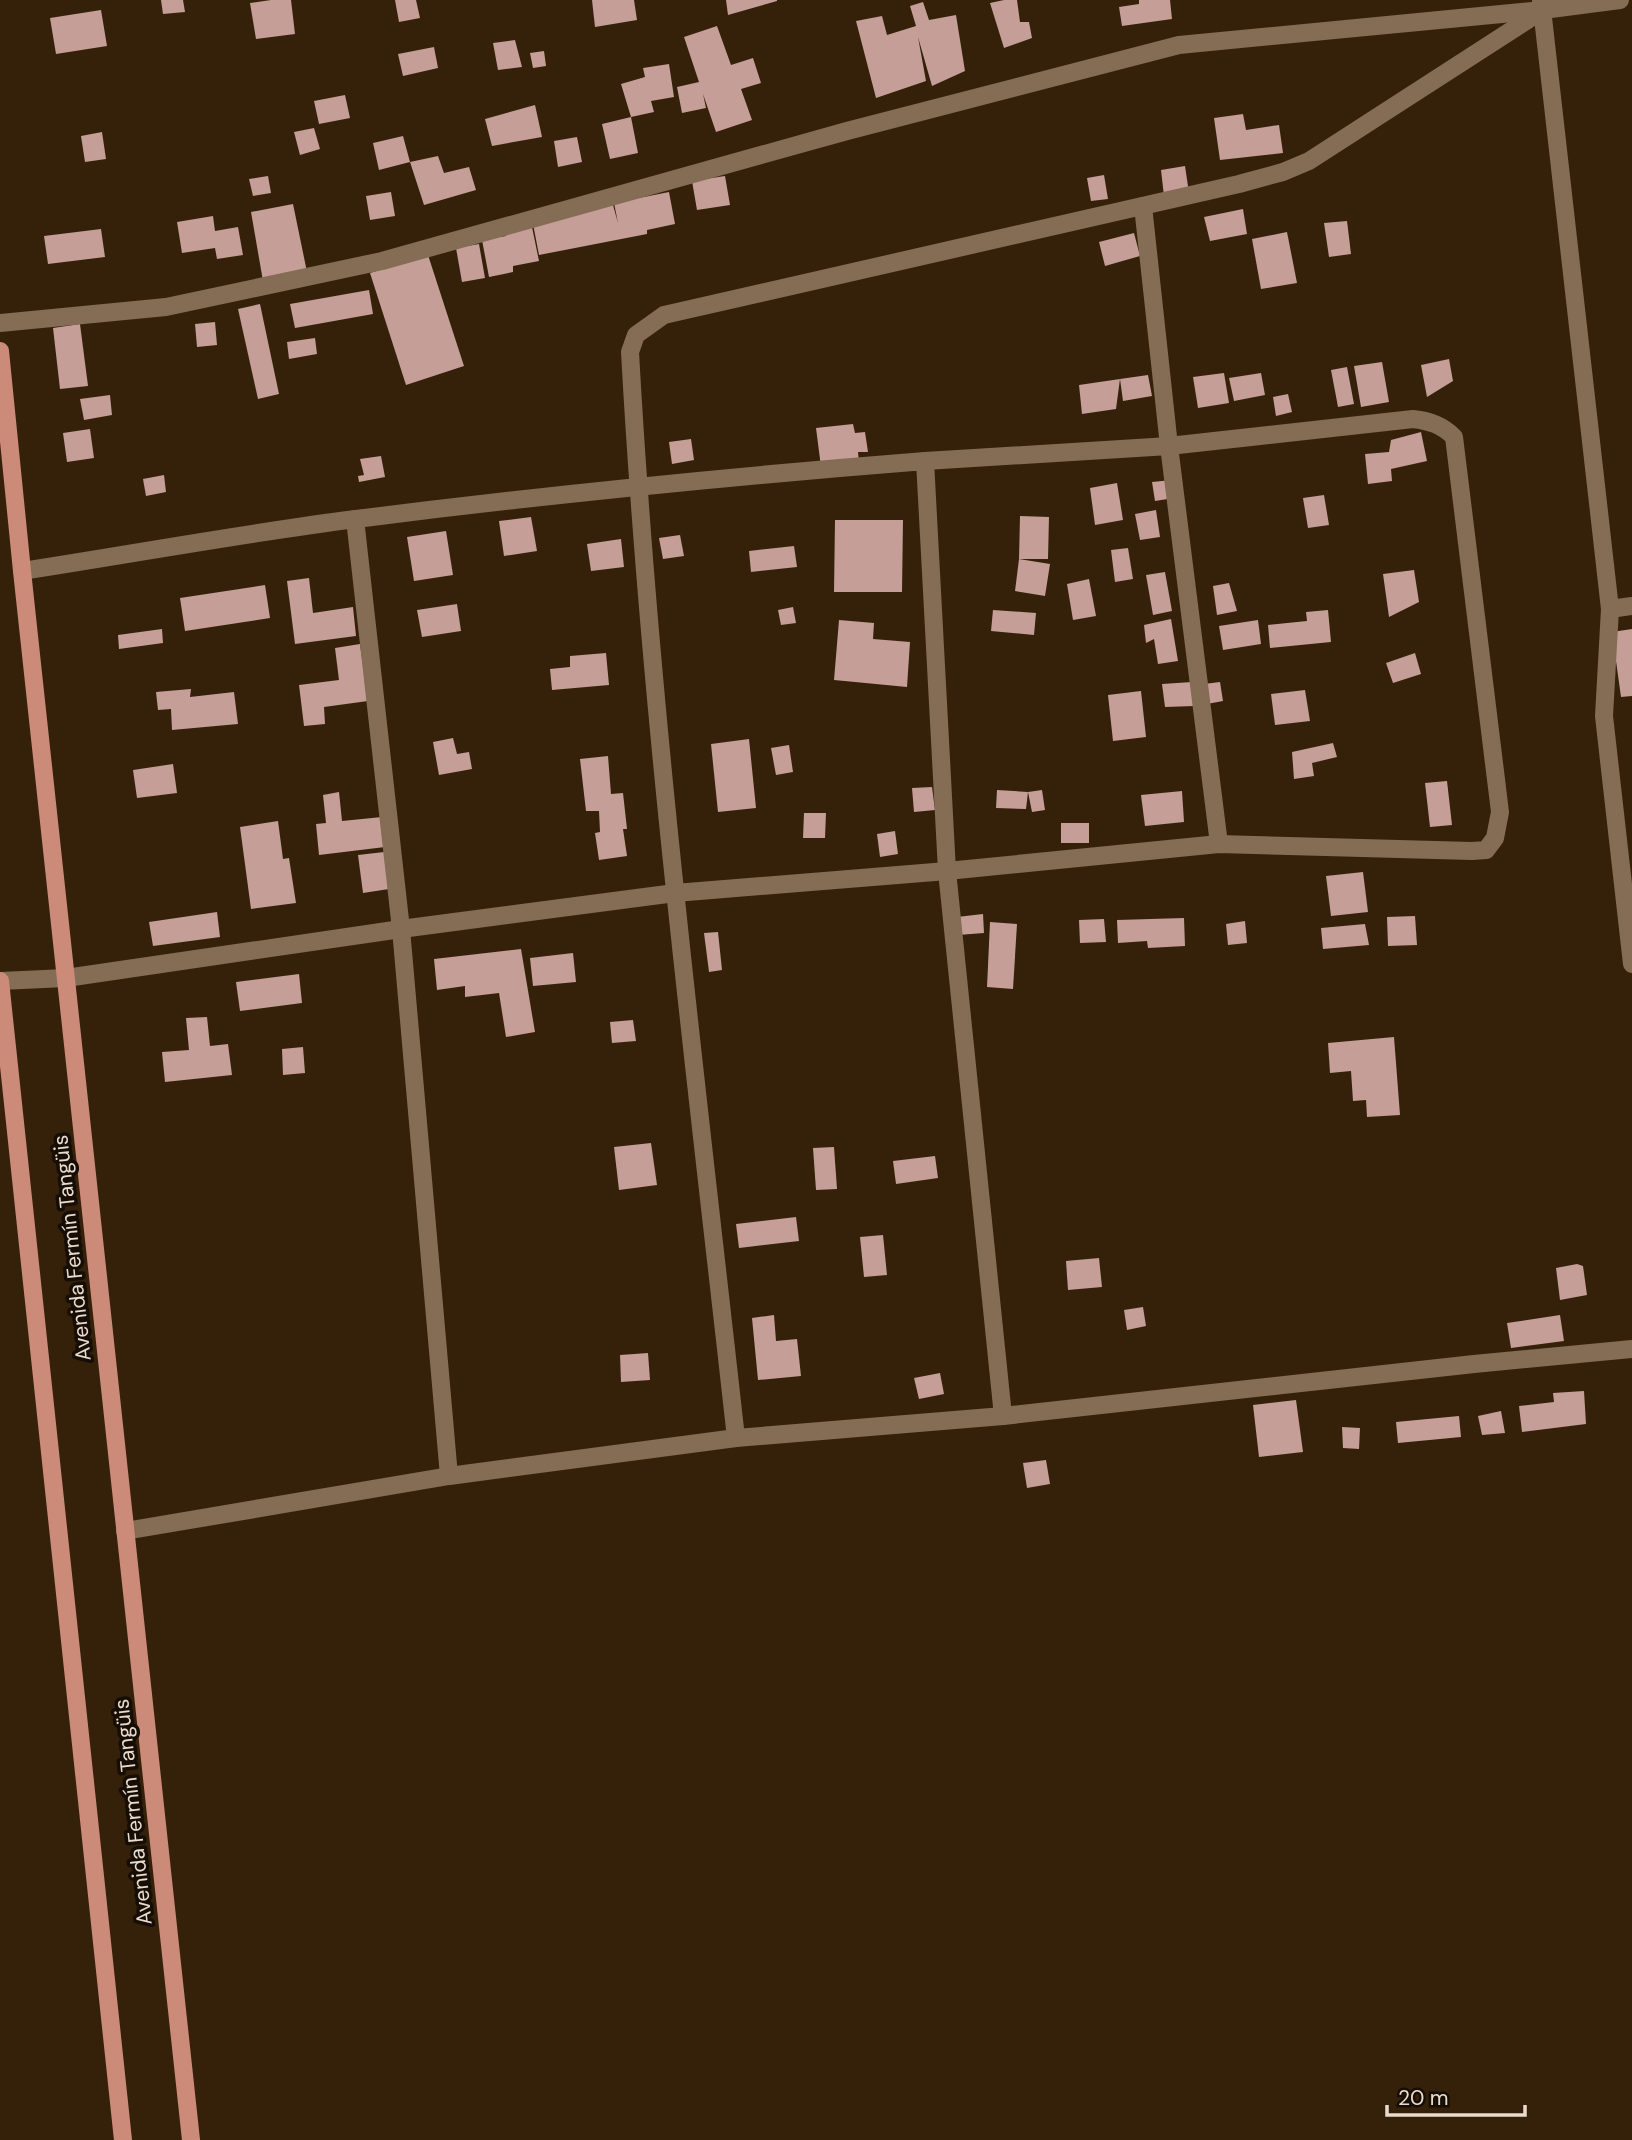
<svg xmlns="http://www.w3.org/2000/svg" width="1632" height="2140" font-family="'DM Sans',sans-serif">
<style>
.building{fill:#c49e97}
.lines{fill:none;stroke-linecap:round;stroke-linejoin:round}
.minor{stroke:#846d54;stroke-width:18}
.major{stroke:#cb8b78;stroke-width:18}
.labels{text-anchor:middle;stroke-width:7;stroke-linejoin:round;paint-order:stroke}
.street-label{font-size:21px;fill:#e9dcce;stroke:#160d05}
</style>
<rect width="100%" height="100%" fill="#35210a"/>
<!-- building -->
<g class="building">
<path d="M 161,0 L 183,0 L 185,12 L 163,14 Z"/>
<path d="M 271,0 L 291,0 L 295,34 L 256,39 L 250,3 Z"/>
<path d="M 395,0 L 416,0 L 420,18 L 399,22 Z"/>
<path d="M 592,0 L 634,0 L 637,20 L 595,27 Z"/>
<path d="M 726,0 L 777,0 L 777,1 L 728,15 Z"/>
<path d="M 1004,0 L 1017,0 L 1020,22 L 1029,22 L 1032,38 L 1004,48 L 990,3 Z"/>
<path d="M 1139,0 L 1170,0 L 1172,19 L 1122,26 L 1119,7 L 1139,4 Z"/>
<path d="M 923,2 L 929,20 L 956,15 L 965,71 L 932,86 L 918,37 L 926,81 L 876,98 L 856,21 L 882,16 L 887,35 L 916,26 L 910,6 Z"/>
<path d="M 101,10 L 107,46 L 56,54 L 50,18 Z"/>
<path d="M 717,26 L 731,65 L 753,58 L 761,83 L 741,89 L 752,120 L 716,132 L 703,94 L 706,108 L 682,113 L 677,87 L 699,82 L 684,37 Z"/>
<path d="M 515,40 L 522,67 L 498,70 L 493,43 Z"/>
<path d="M 434,47 L 438,68 L 403,76 L 398,54 Z"/>
<path d="M 544,51 L 546,66 L 533,68 L 530,53 Z"/>
<path d="M 669,64 L 674,97 L 651,101 L 654,112 L 631,117 L 621,84 L 645,77 L 643,68 Z"/>
<path d="M 345,95 L 350,118 L 319,124 L 314,101 Z"/>
<path d="M 535,105 L 542,137 L 492,146 L 485,119 Z"/>
<path d="M 1243,114 L 1246,130 L 1279,125 L 1283,153 L 1220,160 L 1214,118 Z"/>
<path d="M 631,117 L 638,153 L 610,159 L 602,124 Z"/>
<path d="M 314,128 L 320,149 L 300,155 L 294,132 Z"/>
<path d="M 102,132 L 106,159 L 85,162 L 81,136 Z"/>
<path d="M 403,136 L 410,162 L 379,170 L 373,143 Z"/>
<path d="M 577,137 L 582,162 L 558,167 L 554,141 Z"/>
<path d="M 438,156 L 444,173 L 469,167 L 476,190 L 424,205 L 410,162 Z"/>
<path d="M 1185,166 L 1189,193 L 1164,196 L 1161,170 Z"/>
<path d="M 1104,175 L 1108,199 L 1091,201 L 1087,178 Z"/>
<path d="M 268,176 L 271,193 L 253,196 L 249,179 Z"/>
<path d="M 725,176 L 730,205 L 697,210 L 692,181 Z"/>
<path d="M 391,192 L 395,216 L 370,220 L 366,196 Z"/>
<path d="M 669,192 L 675,224 L 647,230 L 647,234 L 539,255 L 533,224 L 613,205 L 618,223 L 614,203 Z"/>
<path d="M 293,204 L 307,272 L 263,281 L 251,212 Z"/>
<path d="M 1243,209 L 1247,234 L 1210,241 L 1204,217 Z"/>
<path d="M 213,216 L 215,231 L 238,227 L 243,255 L 217,259 L 215,248 L 182,253 L 177,222 Z"/>
<path d="M 1347,221 L 1351,254 L 1329,257 L 1324,223 Z"/>
<path d="M 532,227 L 539,261 L 513,266 L 513,272 L 489,277 L 482,240 L 506,236 L 506,233 Z"/>
<path d="M 101,229 L 105,257 L 48,264 L 44,236 Z"/>
<path d="M 1287,232 L 1297,283 L 1261,289 L 1252,239 Z"/>
<path d="M 1134,233 L 1140,256 L 1105,266 L 1099,242 Z"/>
<path d="M 479,244 L 485,278 L 462,282 L 456,248 Z"/>
<path d="M 428,255 L 464,366 L 406,385 L 370,273 Z"/>
<path d="M 369,290 L 373,314 L 295,328 L 290,304 Z"/>
<path d="M 260,304 L 279,394 L 258,399 L 238,309 Z"/>
<path d="M 215,322 L 217,345 L 197,347 L 195,324 Z"/>
<path d="M 80,324 L 88,386 L 60,389 L 53,328 Z"/>
<path d="M 315,338 L 317,354 L 289,359 L 287,342 Z"/>
<path d="M 1449,359 L 1453,381 L 1427,397 L 1421,365 Z"/>
<path d="M 1382,362 L 1389,402 L 1361,407 L 1354,366 Z"/>
<path d="M 1347,367 L 1354,404 L 1338,407 L 1331,370 Z"/>
<path d="M 1224,373 L 1229,403 L 1198,408 L 1193,377 Z"/>
<path d="M 1261,373 L 1265,395 L 1234,401 L 1229,378 Z"/>
<path d="M 1148,375 L 1152,396 L 1123,401 L 1120,379 L 1116,409 L 1082,414 L 1079,385 L 1120,379 Z"/>
<path d="M 1288,394 L 1292,412 L 1276,416 L 1273,397 Z"/>
<path d="M 110,395 L 112,415 L 84,420 L 80,399 Z"/>
<path d="M 853,424 L 855,433 L 865,432 L 868,452 L 858,452 L 859,463 L 821,467 L 816,428 Z"/>
<path d="M 90,429 L 94,458 L 67,462 L 63,433 Z"/>
<path d="M 1421,432 L 1427,461 L 1391,469 L 1392,481 L 1368,484 L 1365,454 L 1389,452 L 1391,440 Z"/>
<path d="M 691,439 L 694,460 L 672,464 L 669,442 Z"/>
<path d="M 381,456 L 385,477 L 359,482 L 358,476 L 364,475 L 360,459 Z"/>
<path d="M 164,475 L 166,492 L 146,496 L 143,479 Z"/>
<path d="M 1172,480 L 1174,498 L 1155,501 L 1152,482 Z"/>
<path d="M 1117,483 L 1123,520 L 1095,525 L 1090,488 Z"/>
<path d="M 1324,495 L 1329,525 L 1308,528 L 1303,498 Z"/>
<path d="M 1156,510 L 1160,537 L 1140,540 L 1135,514 Z"/>
<path d="M 1020,516 L 1049,517 L 1048,559 L 1019,559 L 1050,564 L 1045,596 L 1015,591 L 1019,559 Z"/>
<path d="M 531,517 L 537,551 L 504,556 L 499,521 Z"/>
<path d="M 835,520 L 903,520 L 902,592 L 834,592 Z"/>
<path d="M 446,531 L 453,575 L 414,581 L 407,537 Z"/>
<path d="M 680,535 L 684,556 L 663,559 L 659,538 Z"/>
<path d="M 621,539 L 624,567 L 591,571 L 587,544 Z"/>
<path d="M 794,546 L 797,567 L 751,572 L 749,551 Z"/>
<path d="M 1128,548 L 1133,579 L 1115,582 L 1111,550 Z"/>
<path d="M 1414,570 L 1419,602 L 1389,617 L 1383,574 Z"/>
<path d="M 1165,572 L 1172,611 L 1153,615 L 1146,575 Z"/>
<path d="M 309,578 L 313,613 L 353,607 L 356,636 L 295,644 L 287,581 Z"/>
<path d="M 1089,579 L 1096,616 L 1073,620 L 1067,584 Z"/>
<path d="M 1229,583 L 1237,611 L 1217,615 L 1213,586 Z"/>
<path d="M 265,585 L 270,618 L 185,631 L 180,598 Z"/>
<path d="M 457,604 L 461,631 L 422,637 L 417,610 Z"/>
<path d="M 793,607 L 796,623 L 781,625 L 778,610 Z"/>
<path d="M 993,610 L 1036,613 L 1034,635 L 991,631 Z"/>
<path d="M 1328,610 L 1331,642 L 1270,648 L 1268,625 L 1307,621 L 1306,612 Z"/>
<path d="M 1171,619 L 1178,661 L 1158,664 L 1154,639 L 1146,643 L 1144,625 Z"/>
<path d="M 839,620 L 874,623 L 873,639 L 910,642 L 907,687 L 834,680 Z"/>
<path d="M 1258,620 L 1261,644 L 1223,650 L 1219,626 Z"/>
<path d="M 162,629 L 163,643 L 119,649 L 118,635 Z"/>
<path d="M 1632,629 L 1632,696 L 1621,697 L 1612,632 Z"/>
<path d="M 360,644 L 368,701 L 324,707 L 325,724 L 304,726 L 299,685 L 339,680 L 335,648 Z"/>
<path d="M 606,653 L 609,685 L 552,690 L 550,669 L 570,667 L 570,656 Z"/>
<path d="M 1415,653 L 1421,674 L 1393,683 L 1386,663 Z"/>
<path d="M 1192,682 L 1194,706 L 1165,707 L 1162,684 Z"/>
<path d="M 1220,682 L 1223,701 L 1207,704 L 1204,684 Z"/>
<path d="M 191,689 L 190,697 L 234,692 L 238,724 L 172,730 L 171,709 L 158,710 L 156,692 Z"/>
<path d="M 1305,690 L 1310,721 L 1275,725 L 1271,694 Z"/>
<path d="M 1141,691 L 1146,737 L 1113,741 L 1108,695 Z"/>
<path d="M 453,738 L 457,754 L 469,752 L 472,769 L 439,775 L 433,742 Z"/>
<path d="M 749,739 L 756,808 L 718,812 L 711,744 Z"/>
<path d="M 1333,743 L 1337,757 L 1312,763 L 1314,776 L 1294,779 L 1292,752 Z"/>
<path d="M 789,745 L 793,772 L 776,775 L 771,748 Z"/>
<path d="M 608,756 L 611,794 L 623,793 L 627,829 L 623,829 L 627,856 L 599,860 L 595,833 L 600,832 L 599,811 L 586,811 L 580,759 Z"/>
<path d="M 173,764 L 177,793 L 137,798 L 133,770 Z"/>
<path d="M 1447,781 L 1452,825 L 1430,827 L 1425,783 Z"/>
<path d="M 932,787 L 935,810 L 914,812 L 912,788 Z"/>
<path d="M 997,790 L 1028,792 L 1026,809 L 996,808 Z"/>
<path d="M 1042,790 L 1045,810 L 1032,812 L 1028,792 Z"/>
<path d="M 1182,791 L 1184,822 L 1145,826 L 1141,795 Z"/>
<path d="M 339,792 L 342,821 L 382,817 L 385,847 L 319,855 L 316,824 L 326,823 L 323,795 Z"/>
<path d="M 804,813 L 826,813 L 825,838 L 803,838 Z"/>
<path d="M 278,821 L 283,859 L 289,858 L 296,903 L 251,909 L 240,827 Z"/>
<rect x="1061" y="823" width="28" height="20"/>
<path d="M 895,831 L 898,854 L 880,857 L 877,834 Z"/>
<path d="M 384,852 L 389,889 L 363,893 L 358,855 Z"/>
<path d="M 1363,872 L 1368,912 L 1331,916 L 1326,876 Z"/>
<path d="M 217,912 L 220,937 L 153,946 L 149,922 Z"/>
<path d="M 983,914 L 984,933 L 958,935 L 957,917 Z"/>
<path d="M 1415,916 L 1417,945 L 1388,946 L 1387,917 Z"/>
<path d="M 1184,918 L 1185,946 L 1148,948 L 1147,941 L 1118,943 L 1117,920 Z"/>
<path d="M 1104,919 L 1106,942 L 1080,943 L 1079,920 Z"/>
<path d="M 1245,921 L 1247,943 L 1228,945 L 1226,924 Z"/>
<path d="M 990,922 L 1017,924 L 1013,989 L 987,987 Z"/>
<path d="M 1365,924 L 1369,945 L 1323,949 L 1321,928 Z"/>
<path d="M 718,932 L 722,970 L 709,972 L 704,933 Z"/>
<path d="M 521,949 L 535,1032 L 506,1037 L 499,993 L 465,997 L 465,986 L 437,990 L 434,959 Z"/>
<path d="M 573,953 L 576,982 L 533,986 L 530,958 Z"/>
<path d="M 299,974 L 302,1003 L 240,1011 L 236,982 Z"/>
<path d="M 207,1017 L 210,1046 L 228,1044 L 232,1075 L 165,1082 L 162,1052 L 189,1050 L 186,1018 Z"/>
<path d="M 633,1020 L 636,1041 L 612,1043 L 610,1022 Z"/>
<path d="M 1394,1037 L 1400,1115 L 1367,1117 L 1366,1100 L 1353,1101 L 1351,1071 L 1330,1073 L 1328,1043 Z"/>
<path d="M 303,1047 L 305,1073 L 283,1075 L 282,1049 Z"/>
<path d="M 651,1143 L 657,1185 L 619,1190 L 614,1147 Z"/>
<path d="M 834,1147 L 837,1189 L 816,1190 L 813,1148 Z"/>
<path d="M 935,1156 L 938,1178 L 896,1184 L 893,1161 Z"/>
<path d="M 796,1217 L 799,1241 L 739,1248 L 736,1224 Z"/>
<path d="M 883,1235 L 887,1275 L 864,1277 L 860,1237 Z"/>
<path d="M 1099,1258 L 1102,1287 L 1068,1290 L 1066,1261 Z"/>
<path d="M 1577,1264 L 1583,1266 L 1587,1295 L 1560,1300 L 1556,1268 Z"/>
<path d="M 1143,1307 L 1146,1326 L 1127,1330 L 1124,1310 Z"/>
<path d="M 774,1315 L 776,1341 L 797,1339 L 801,1376 L 758,1380 L 752,1318 Z"/>
<path d="M 1560,1315 L 1564,1341 L 1511,1348 L 1507,1323 Z"/>
<path d="M 648,1353 L 650,1380 L 621,1382 L 620,1355 Z"/>
<path d="M 940,1373 L 944,1394 L 919,1399 L 914,1378 Z"/>
<path d="M 1584,1391 L 1586,1424 L 1522,1432 L 1519,1406 L 1554,1402 L 1553,1393 Z"/>
<path d="M 1296,1400 L 1303,1452 L 1259,1457 L 1253,1405 Z"/>
<path d="M 1501,1411 L 1505,1433 L 1482,1435 L 1478,1416 Z"/>
<path d="M 1459,1416 L 1461,1437 L 1398,1443 L 1396,1422 Z"/>
<path d="M 1342,1427 L 1360,1428 L 1359,1449 L 1343,1448 Z"/>
<path d="M 1046,1460 L 1050,1484 L 1027,1488 L 1023,1463 Z"/>
</g>
<g class="lines">
<!-- minor -->
<g class="minor">
<path d="M 1541,0 L 1610,609 L 1604,716 L 1632,964"/>
<path d="M 1143,206 L 1169,446 L 1219,844"/>
<path d="M 0,323 L 166,307 L 382,261 L 847,131 L 1179,45 L 1543,10 L 1620,0"/>
<path d="M 355,519 L 401,929 L 449,1476"/>
<path d="M 22,571 C 133,554 245,533 356,519 C 545,495 735,476 925,461 L 947,871 L 1003,1416"/>
<path d="M 1610,609 L 1632,606"/>
<path d="M 0,981 L 66,978 L 401,929 L 675,893 L 947,871 L 1219,844 L 1472,851 L 1486,850 L 1495,838 L 1500,812 L 1454,437 C 1442,425 1430,421 1413,419 L 1169,446 L 925,461"/>
<path d="M 736,1438 C 696,1077 650,715 630,352 L 636,335 L 664,315 L 1239,184 L 1283,172 L 1309,161 L 1543,10"/>
<path d="M 125,1531 L 449,1476 L 736,1438 L 1003,1416 L 1474,1364 L 1632,1349"/>
</g>
<!-- major -->
<g class="major">
<path d="M 0,351 L 22,571 L 191,2140"/>
<path d="M 0,981 L 123,2140"/>
</g>
</g>
<g class="labels">
<!-- street labels -->
<g class="street-label">
<text transform="translate(72 1248) rotate(-96)" y="7">Avenida Fermín Tangüis</text>
<text transform="translate(133 1812) rotate(-96)" y="7">Avenida Fermín Tangüis</text>
</g>
</g>
<!-- scale -->
<path d="M1387 2105v10h138v-10" fill="none" stroke="#e9dcce" stroke-width="3.5"/>
<text x="1398" y="2105" font-size="21" fill="#e9dcce" stroke="#160d05" stroke-width="5" paint-order="stroke">20 m</text>
</svg>
